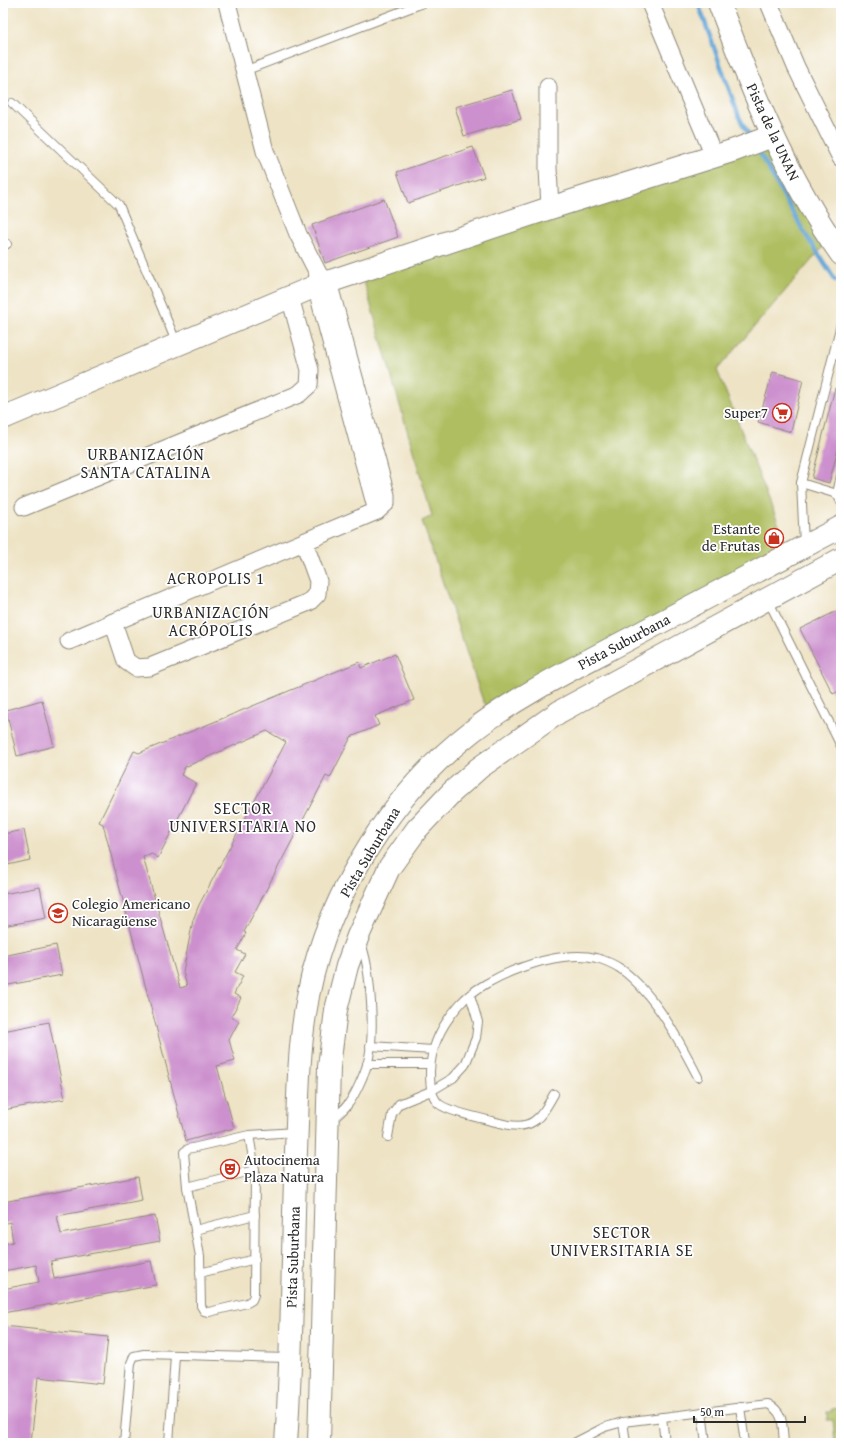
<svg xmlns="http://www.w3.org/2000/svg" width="844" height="1446" font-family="'Gentium Book Plus',serif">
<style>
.green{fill:#afbe60;stroke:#6d7446}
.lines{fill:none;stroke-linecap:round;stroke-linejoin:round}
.stream{stroke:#62a4d6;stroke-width:4.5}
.building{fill:#cc90ce;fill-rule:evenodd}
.lane-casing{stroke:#8c8778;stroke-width:10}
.street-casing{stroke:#8c8778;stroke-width:19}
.secondary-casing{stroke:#8c8778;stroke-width:24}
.primary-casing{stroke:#8c8778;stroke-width:24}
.lane{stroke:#fff;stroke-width:8}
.street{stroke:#fff;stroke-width:17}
.secondary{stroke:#fff;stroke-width:22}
.primary{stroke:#fff;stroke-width:22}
.labels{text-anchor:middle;stroke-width:3.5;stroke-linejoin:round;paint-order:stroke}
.street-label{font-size:15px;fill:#2b2b2b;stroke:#fff}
.poi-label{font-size:15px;fill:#2b2b2b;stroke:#fff;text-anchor:end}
.neighbourhood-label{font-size:16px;letter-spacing:1px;fill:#2b2b2b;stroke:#fff}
</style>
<rect width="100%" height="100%" fill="#fff"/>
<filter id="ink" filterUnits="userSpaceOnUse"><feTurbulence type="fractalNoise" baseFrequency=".025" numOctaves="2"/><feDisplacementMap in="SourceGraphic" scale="8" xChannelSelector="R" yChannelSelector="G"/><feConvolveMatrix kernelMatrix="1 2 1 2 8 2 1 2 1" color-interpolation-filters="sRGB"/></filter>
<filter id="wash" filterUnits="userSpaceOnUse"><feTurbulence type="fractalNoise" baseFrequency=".012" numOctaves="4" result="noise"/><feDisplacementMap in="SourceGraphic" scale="16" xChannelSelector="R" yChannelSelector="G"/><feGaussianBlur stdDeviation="0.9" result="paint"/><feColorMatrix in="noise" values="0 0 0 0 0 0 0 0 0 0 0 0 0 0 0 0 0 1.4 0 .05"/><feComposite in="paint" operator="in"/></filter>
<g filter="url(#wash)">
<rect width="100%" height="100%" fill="#eee3c5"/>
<!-- green -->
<g class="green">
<path d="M 772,136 L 823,247 L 717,370 L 787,545 L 495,716 L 483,701 L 422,521 L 432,516 L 361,271 Z"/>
<path d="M 841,1397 L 841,1443 L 835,1443 L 833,1420 L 827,1420 L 827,1412 L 832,1412 L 832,1409 L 839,1408 L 839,1398 Z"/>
</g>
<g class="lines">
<!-- stream -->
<g class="stream">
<path d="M 698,3 L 739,117 L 750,137"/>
<path d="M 756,147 L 804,232 L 835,280"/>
</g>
</g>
<g id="blocks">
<!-- building -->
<g class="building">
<path d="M 512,90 L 521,119 L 464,136 L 455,107 Z"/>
<path d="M 473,147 L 484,177 L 408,203 L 397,172 Z"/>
<path d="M 384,199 L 398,237 L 325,263 L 312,225 Z"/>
<path d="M 773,372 L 803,380 L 791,432 L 758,422 Z"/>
<path d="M 835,388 L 841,390 L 841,438 L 829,483 L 812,478 Z"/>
<path d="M 841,609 L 841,690 L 833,694 L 800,629 Z"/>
<path d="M 395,654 L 414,700 L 375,716 L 379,725 L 351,737 L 330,778 L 326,776 L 244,932 L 246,933 L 237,950 L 245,954 L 235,972 L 243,976 L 234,994 L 241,998 L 231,1017 L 239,1021 L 229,1040 L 235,1061 L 217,1066 L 234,1128 L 186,1141 L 103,824 L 99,822 L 134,751 L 139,753 L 359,662 L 361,668 ZM 267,731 L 286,742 L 199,905 L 193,920 L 183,972 L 187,986 L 180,988 L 143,857 L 152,854 L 158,858 L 196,783 L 181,775 L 185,767 Z"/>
<path d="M 42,700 L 54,746 L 17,756 L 6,710 Z"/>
<path d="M 24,830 L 30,860 L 3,866 L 3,834 Z"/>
<path d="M 40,887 L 46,918 L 3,926 L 3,894 Z"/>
<path d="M 56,945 L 62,975 L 3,986 L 3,956 Z"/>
<path d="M 49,1022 L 65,1099 L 3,1110 L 3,1031 Z"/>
<path d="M 4,1171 L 5,1181 L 3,1181 L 3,1172 Z"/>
<path d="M 138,1177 L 142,1200 L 57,1216 L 61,1234 L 155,1216 L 160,1241 L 51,1261 L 54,1279 L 151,1261 L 156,1285 L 3,1313 L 3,1289 L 39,1282 L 36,1265 L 3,1271 L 3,1244 L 13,1242 L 10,1222 L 3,1224 L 3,1202 Z"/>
<path d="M 3,1326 L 108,1337 L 103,1384 L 38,1377 L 31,1443 L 3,1443 Z"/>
</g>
</g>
</g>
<g filter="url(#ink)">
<use href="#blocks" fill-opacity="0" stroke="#8c8778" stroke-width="1"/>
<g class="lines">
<defs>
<g id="lane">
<path d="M 244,71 L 423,3"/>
<path d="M 12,103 L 119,205 L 177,344"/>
<path d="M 3,246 L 7,244"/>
<path d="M 841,475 L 837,494 L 841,502"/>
<path d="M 801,483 L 837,494"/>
<path d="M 804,544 L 801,483 L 841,324"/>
<path d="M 768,600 L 841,746"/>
<path d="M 370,1046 L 433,1050"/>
<path d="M 367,1064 L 430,1064"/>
<path d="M 554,1094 C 540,1119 532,1132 500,1123 C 488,1120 445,1111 438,1103 C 430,1094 430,1082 430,1071 C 431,1045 443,1023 460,1004 C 484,976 560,948 596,958 C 604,960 615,965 621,969 C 655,994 679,1040 698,1077"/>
<path d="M 331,1121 C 337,1115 344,1110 349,1103 C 355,1095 364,1075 367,1065 C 376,1038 371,967 360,941"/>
<path d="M 249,1135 L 255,1170 L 254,1295 L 252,1300 L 247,1303 L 209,1312 L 204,1311 L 201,1306 L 200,1256 L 187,1187 L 184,1152 L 188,1149 L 249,1135 L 296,1132"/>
<path d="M 388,1137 L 392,1114 L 399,1104 L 431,1091 L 453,1078 L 465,1065 L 476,1038 L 478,1022 L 470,995"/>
<path d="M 187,1187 L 255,1170"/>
<path d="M 195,1230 L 255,1215"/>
<path d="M 200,1273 L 255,1259"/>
<path d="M 740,1407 L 745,1443"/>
<path d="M 702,1412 L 706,1443"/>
<path d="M 662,1417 L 665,1443"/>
<path d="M 623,1422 L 626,1443"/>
<path d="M 124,1443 L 131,1363 L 134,1356 L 144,1354 L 289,1358"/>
<path d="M 169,1443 L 175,1356"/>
<path d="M 574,1443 L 605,1427 L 623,1422 L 768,1404 C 785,1413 782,1425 784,1443"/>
</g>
<g id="street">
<path d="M 650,3 L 714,156"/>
<path d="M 769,3 L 796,67 L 841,158"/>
<path d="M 548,87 L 548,168 L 550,208"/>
<path d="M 318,275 L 316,286 L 377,511"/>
<path d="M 24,507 L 299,394 L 309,385 L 310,370 L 290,297"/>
<path d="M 113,622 L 126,661 L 136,668 L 150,667 L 309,602 L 317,594 L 318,581 L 304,542"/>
<path d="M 69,641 L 377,511 L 386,503 L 386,495 L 328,282 L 319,275 L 298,234 L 265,151 L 227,3"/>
</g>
<g id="secondary">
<path d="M 719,3 C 752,91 786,177 841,254"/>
<path d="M 3,418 L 316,286 L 550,208 L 735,150 L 772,136"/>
</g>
<g id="primary">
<path d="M 286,1443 C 293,1346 292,1248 296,1151 C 298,1105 298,1059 305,1014 C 320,908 386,798 471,732 C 524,691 587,662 646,630 C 711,596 776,561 841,527"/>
<path d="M 319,1443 L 329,1067 L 336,1010 L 347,966 L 358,936 L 389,868 L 417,829 L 451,793 L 479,768 L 559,712 L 841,559"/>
</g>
</defs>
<!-- lane casing -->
<use href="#lane" class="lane-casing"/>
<!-- street casing -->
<use href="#street" class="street-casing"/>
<!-- secondary casing -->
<use href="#secondary" class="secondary-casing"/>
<!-- primary casing -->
<use href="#primary" class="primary-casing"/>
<!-- lane -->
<use href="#lane" class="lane"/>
<!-- street -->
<use href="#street" class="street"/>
<!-- secondary -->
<use href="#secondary" class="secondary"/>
<!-- primary -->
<use href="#primary" class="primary"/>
</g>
</g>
<!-- icons -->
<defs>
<symbol id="supermarket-ring" viewBox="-11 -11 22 22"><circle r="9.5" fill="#fff" stroke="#c8321e" stroke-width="1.5"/><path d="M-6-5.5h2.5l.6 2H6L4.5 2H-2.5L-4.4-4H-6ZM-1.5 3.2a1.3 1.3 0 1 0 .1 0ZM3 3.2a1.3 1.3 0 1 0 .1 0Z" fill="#c8321e"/></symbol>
<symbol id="shop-ring" viewBox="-11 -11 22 22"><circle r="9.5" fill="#fff" stroke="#c8321e" stroke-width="1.5"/><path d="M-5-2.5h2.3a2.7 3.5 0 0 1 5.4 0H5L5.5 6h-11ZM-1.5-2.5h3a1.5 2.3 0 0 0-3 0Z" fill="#c8321e"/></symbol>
<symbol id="school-ring" viewBox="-11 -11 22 22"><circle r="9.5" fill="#fff" stroke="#c8321e" stroke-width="1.5"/><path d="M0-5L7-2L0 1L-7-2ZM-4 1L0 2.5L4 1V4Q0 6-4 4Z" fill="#c8321e"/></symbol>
<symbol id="theatre-ring" viewBox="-11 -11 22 22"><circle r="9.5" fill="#fff" stroke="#c8321e" stroke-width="1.5"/><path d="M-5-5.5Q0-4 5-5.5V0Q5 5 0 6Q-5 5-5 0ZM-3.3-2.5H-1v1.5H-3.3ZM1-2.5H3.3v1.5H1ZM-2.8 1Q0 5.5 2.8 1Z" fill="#c8321e"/></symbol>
</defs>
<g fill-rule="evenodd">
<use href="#supermarket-ring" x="771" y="402" width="22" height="22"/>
<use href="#shop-ring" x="763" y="527" width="22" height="22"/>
<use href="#school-ring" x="47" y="902" width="22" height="22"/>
<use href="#theatre-ring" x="219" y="1158" width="22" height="22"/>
</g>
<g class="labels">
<!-- street labels -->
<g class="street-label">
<text transform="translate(773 132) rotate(65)" y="5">Pista de la UNAN</text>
<text transform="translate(624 642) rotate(-28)" y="5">Pista Suburbana</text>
<text transform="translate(370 852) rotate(-59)" y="5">Pista Suburbana</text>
<text transform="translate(293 1257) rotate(-88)" y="5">Pista Suburbana</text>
</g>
<!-- poi labels -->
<g class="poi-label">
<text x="768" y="418">Super7</text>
<text x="760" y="534">Estante<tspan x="760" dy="17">de Frutas</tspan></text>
<text x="72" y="909" text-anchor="start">Colegio Americano<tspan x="72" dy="17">Nicaragüense</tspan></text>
<text x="244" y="1165" text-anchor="start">Autocinema<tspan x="244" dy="17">Plaza Natura</tspan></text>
</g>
<!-- neighbourhood labels -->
<g class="neighbourhood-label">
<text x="146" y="460">URBANIZACIÓN<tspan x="146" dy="18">SANTA CATALINA</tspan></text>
<text x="216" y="584">ACROPOLIS 1</text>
<text x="211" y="618">URBANIZACIÓN<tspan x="211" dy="18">ACRÓPOLIS</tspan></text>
<text x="243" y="814">SECTOR<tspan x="243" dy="18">UNIVERSITARIA NO</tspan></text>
<text x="622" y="1238">SECTOR<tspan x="622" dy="18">UNIVERSITARIA SE</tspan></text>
</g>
</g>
<!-- margin -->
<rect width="844" height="1446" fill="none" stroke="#fff" stroke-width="16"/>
<!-- scale -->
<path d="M694 1416v6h111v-6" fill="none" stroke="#2b2b2b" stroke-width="2"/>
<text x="700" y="1416" font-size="12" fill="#2b2b2b" stroke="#ffffff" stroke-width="3" paint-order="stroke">50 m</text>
</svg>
